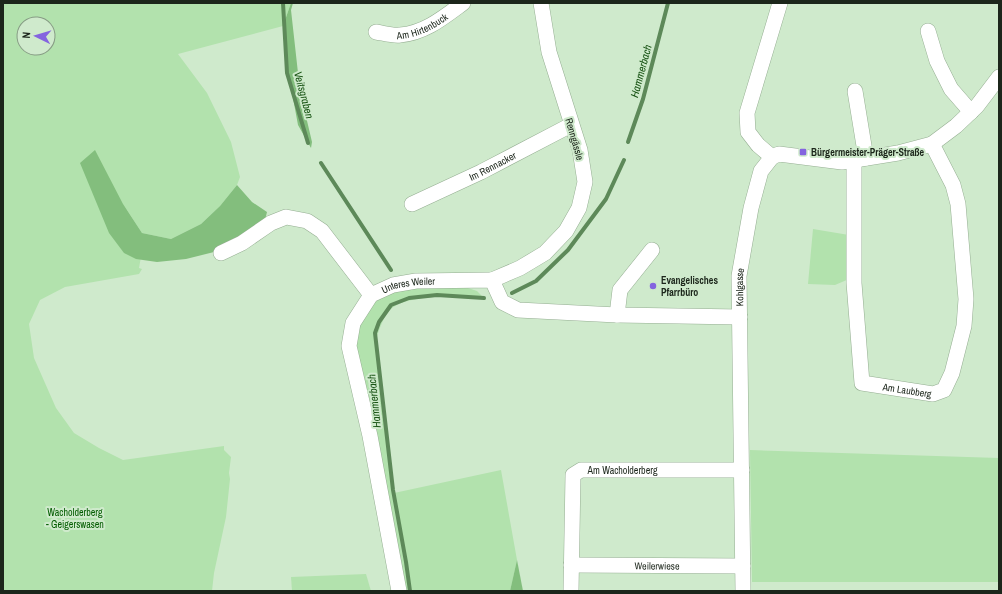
<svg xmlns="http://www.w3.org/2000/svg" width="1002" height="594" font-family="'Archivo Narrow',sans-serif">
<style>
.green{fill:#b2e2ad;fill-rule:evenodd}
.forest{fill:#83be7d}
.lines{fill:none;stroke-linecap:round;stroke-linejoin:round}
.stream{stroke:#5d8959;stroke-width:4}
.street-casing{stroke:#95ae92;stroke-width:16}
.street{stroke:#fff;stroke-width:15}
.poi-dot{fill:#8464df;stroke:#cfeacc;stroke-width:1.5}
.labels{text-anchor:middle;stroke-width:4;stroke-linejoin:round;paint-order:stroke}
.street-label{font-size:10px;fill:#1c261b;stroke:#cfeacc}
.poi-label{font-size:10px;font-weight:bold;fill:#1c261b;stroke:#cfeacc;text-anchor:start}
.park-label{font-size:10px;fill:#035c01;stroke:#cfeacc}
.water-label{font-size:11px;font-style:italic;fill:#195415;stroke:#cfeacc}
</style>
<rect width="100%" height="100%" fill="#cfeacc"/>
<!-- green -->
<g class="green">
<path d="M 3,3 L 291,3 L 283,26 L 178,54 L 207,93 L 231,142 L 240,177 L 237,185 L 220,206 L 201,224 L 171,239 L 142,233 L 125,207 L 144,240 L 139,268 L 142,269 L 139,274 L 65,287 L 40,300 L 29,324 L 34,358 L 56,408 L 74,433 L 99,448 L 123,460 L 224,446 L 224,450 L 231,457 L 229,473 L 230,479 L 226,517 L 214,573 L 212,591 L 3,591 ZM 24,24 L 48,24 L 48,48 L 24,48 Z"/>
<path d="M 813,229 L 849,235 L 849,279 L 835,285 L 808,284 Z"/>
<path d="M 410,287 L 468,288 L 477,291 L 482,296 C 462,296 406,294 391,309 C 383,317 380,328 376,339 L 394,493 L 501,470 L 517,560 L 510,591 L 400,591 L 353,344 L 358,323 L 375,299 Z"/>
<path d="M 750,450 L 999,458 L 999,582 L 752,582 Z"/>
<path d="M 366,574 L 371,591 L 292,591 L 291,577 Z"/>
</g>
<!-- forest -->
<g class="forest">
<path d="M 291,3 L 293,3 L 291,10 L 300,91 L 312,142 L 311,148 L 298,125 L 285,55 L 283,26 Z"/>
<path d="M 95,150 L 123,204 L 142,233 L 171,239 L 201,224 L 220,206 L 237,185 L 252,202 L 267,212 L 265,220 L 214,252 L 186,259 L 157,262 L 136,259 L 124,253 L 109,233 L 80,163 Z"/>
<path d="M 517,560 L 523,591 L 510,591 Z"/>
</g>
<g class="lines">
<!-- stream -->
<g class="stream">
<path d="M 283,3 L 287,73 L 308,143"/>
<path d="M 628,142 L 643,99 L 668,3"/>
<path d="M 321,163 L 391,270"/>
<path d="M 512,293 L 536,281 L 568,250 L 606,199 L 624,160"/>
<path d="M 410,591 L 406,562 L 393,490 L 375,333 L 379,322 L 391,305 L 409,298 L 437,295 L 484,298"/>
</g>
<defs>
<g id="street">
<path d="M 928,31 L 937,61 L 951,89 L 971,112"/>
<path id="s1" d="M 376,32 C 383,33 393,36 400,35 C 425,33 444,17 463,3"/>
<path d="M 855,91 L 866,158"/>
<path d="M 772,157 L 779,154 L 842,162 L 898,153 L 932,144 L 956,126 L 977,106 L 999,77"/>
<path id="s2" d="M 854,160 L 854,283 L 862,383 L 933,394 L 944,390 L 952,373 L 964,326 L 966,299 L 958,204 L 953,185 L 932,144"/>
<path id="s3" d="M 412,204 L 481,172 L 571,125"/>
<path d="M 221,253 L 242,243 L 271,223 L 286,217 L 307,221 L 322,231 L 371,295"/>
<path d="M 492,280 L 520,268 L 545,253 L 566,231 L 579,208 L 585,182 L 580,150 L 549,52 L 541,3"/>
<path d="M 617,315 L 620,290 L 652,250"/>
<path id="s4" d="M 571,565 L 743,566"/>
<path id="s5" d="M 399,591 L 370,436 L 349,346 L 353,323 L 371,295 L 393,285 L 416,281 L 492,280 L 502,302 L 518,310 L 617,315 L 740,317"/>
<path id="s6" d="M 571,591 L 573,475 L 581,470 L 742,470"/>
<path id="s7" d="M 743,591 L 739,276 L 751,208 L 761,171 L 772,157 L 758,145 L 748,132 L 747,113 L 780,3"/>
</g>
</defs>
<!-- street casing -->
<use href="#street" class="street-casing"/>
<!-- street -->
<use href="#street" class="street"/>
</g>
<!-- markers -->
<g class="poi-dot">
<rect x="799" y="148" width="8" height="8" rx="2"/>
<circle cx="653" cy="286" r="4"/>
</g>
<g class="labels">
<!-- street labels -->
<g class="street-label">
<text dy="4" stroke="none"><textPath href="#s1" startOffset="48">Am Hirtenbuck</textPath></text>
<text transform="translate(575 139) rotate(74)" y="4">Renngässle</text>
<text dy="4" stroke="none"><textPath href="#s3" startOffset="89">Im Rennacker</textPath></text>
<text dy="4" stroke="none"><textPath href="#s5" startOffset="346">Unteres Weiler</textPath></text>
<text dy="4" stroke="none"><textPath href="#s7" startOffset="304">Kohlgasse</textPath></text>
<text dy="4" stroke="none"><textPath href="#s2" startOffset="269">Am Laubberg</textPath></text>
<text dy="4" stroke="none"><textPath href="#s6" startOffset="167">Am Wacholderberg</textPath></text>
<text dy="4" stroke="none"><textPath href="#s4" startOffset="86">Weilerwiese</textPath></text>
</g>
<!-- poi labels -->
<g class="poi-label">
<text x="811" y="156">Bürgermeister-Präger-Straße</text>
<text x="661" y="284">Evangelisches<tspan x="661" dy="12">Pfarrbüro</tspan></text>
</g>
<!-- park labels -->
<g class="park-label">
<text x="75" y="516">Wacholderberg<tspan x="75" dy="12">- Geigerswasen</tspan></text>
</g>
<!-- water labels -->
<g class="water-label">
<text transform="translate(641 71) rotate(-75)" y="4">Hammerbach</text>
<text transform="translate(304 95) rotate(75)" y="4">Veitsgraben</text>
<text transform="translate(374 401) rotate(-96)" y="4">Hammerbach</text>
</g>
</g>
<!-- border -->
<rect width="1002" height="594" fill="none" stroke="#1c261b" stroke-width="8"/>
<!-- north arrow -->
<g transform="translate(36 36) rotate(275)"><circle r="19" fill="#cfeacc" stroke="#879c85"/>
<path d="M0-3L7 15L0 10L-7 15Z" fill="#8464df"/>
<text y="-6" font-size="11" font-weight="bold" text-anchor="middle" fill="#1c261b">N</text>
</g>
</svg>
